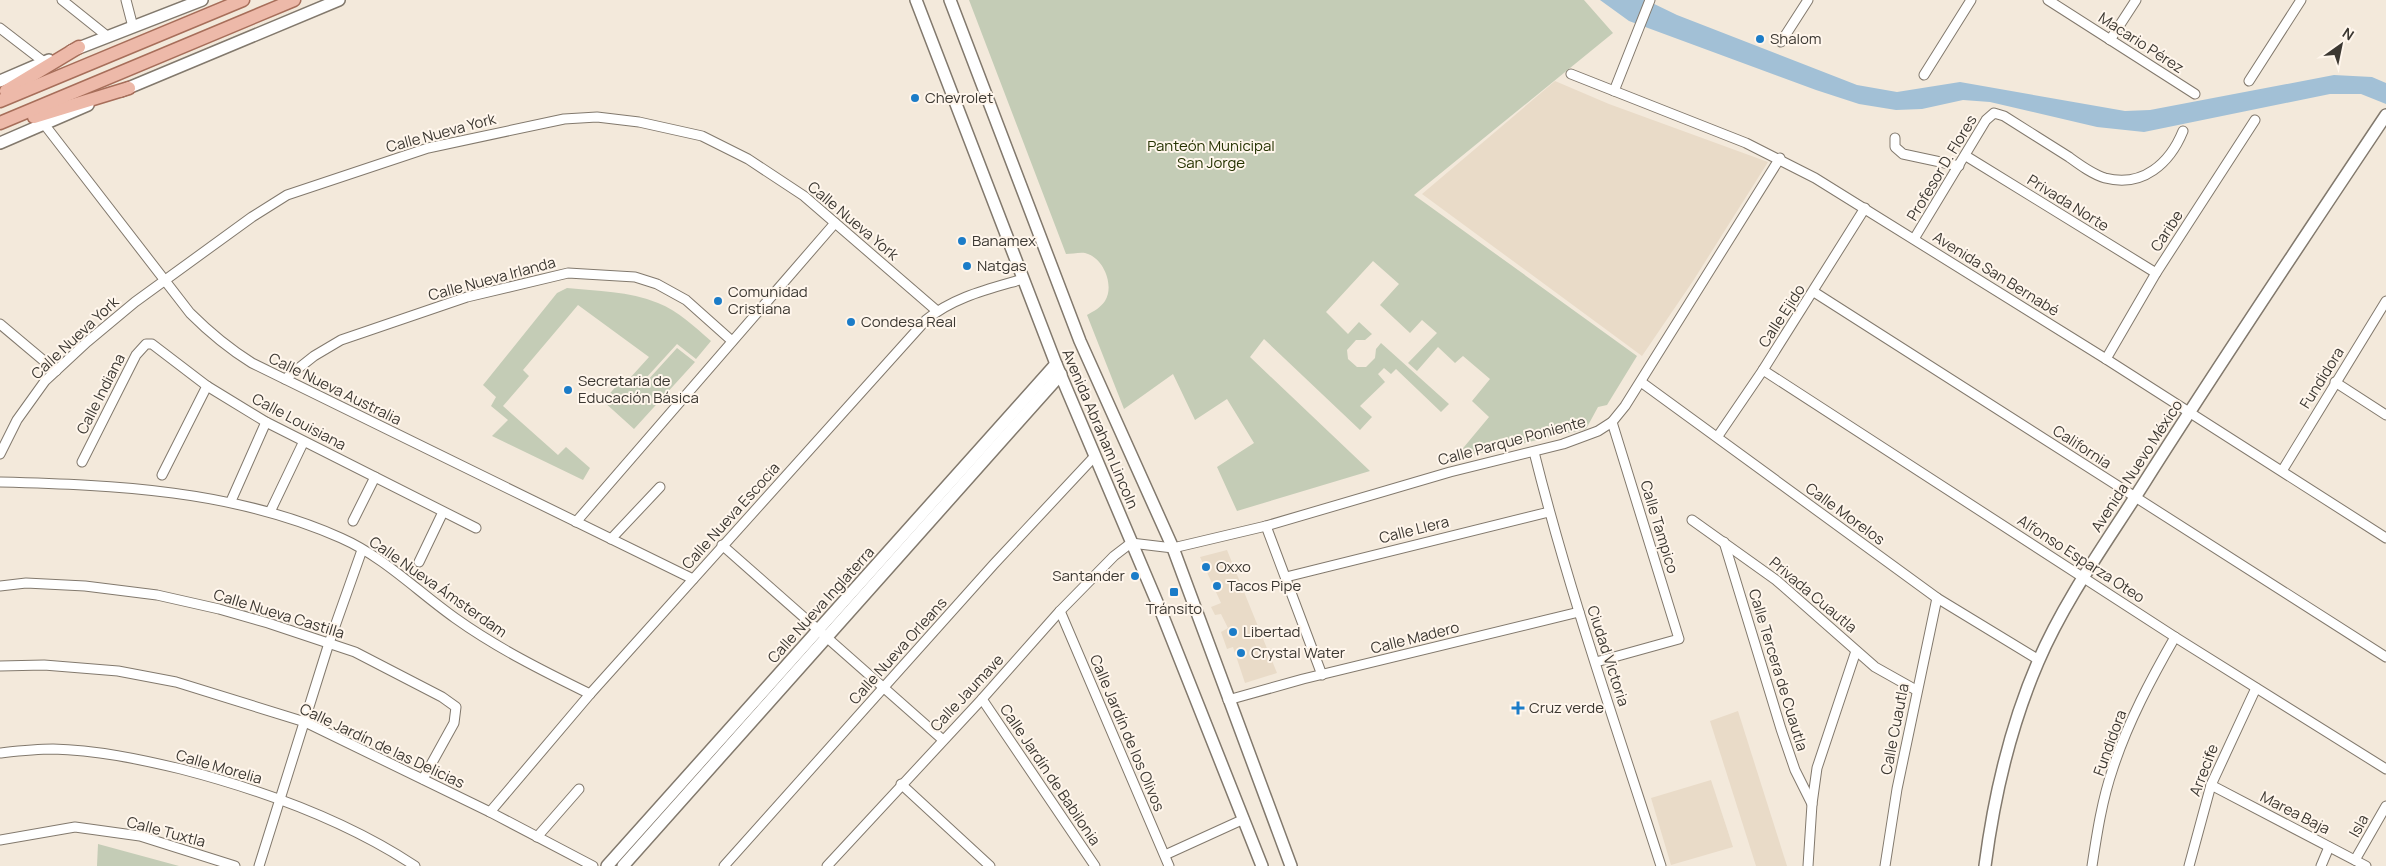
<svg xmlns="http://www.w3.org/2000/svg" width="2386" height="866" font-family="Manrope,sans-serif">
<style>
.built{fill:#e9dbc8}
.green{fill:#c4ccb6}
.water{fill:#a2c0d6}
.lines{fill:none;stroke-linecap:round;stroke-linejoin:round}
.street-casing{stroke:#82796d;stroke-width:11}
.secondary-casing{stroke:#82796d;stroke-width:14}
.primary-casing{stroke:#a76e5a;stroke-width:15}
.street{stroke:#fff;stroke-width:9}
.secondary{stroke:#fff;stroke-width:11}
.primary{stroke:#edb9a9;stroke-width:12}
.poi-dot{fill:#1b7cc8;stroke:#fff6ec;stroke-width:2}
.labels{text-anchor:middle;stroke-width:4;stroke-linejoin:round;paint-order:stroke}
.poi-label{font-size:15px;fill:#3c3832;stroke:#fff6ec;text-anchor:start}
.street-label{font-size:15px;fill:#3c3832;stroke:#fff6ec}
.park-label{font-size:15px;fill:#253200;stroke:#fff6ec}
</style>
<rect width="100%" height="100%" fill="#f3e9db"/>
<!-- built -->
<g class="built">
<path d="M 1555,81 L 1609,104 L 1768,162 L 1693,281 L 1642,356 L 1422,194 Z"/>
<path d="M 1227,550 L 1277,673 L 1245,683 L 1233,647 L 1227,649 L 1221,632 L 1228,628 L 1221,614 L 1215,615 L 1211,607 L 1221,603 L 1200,557 Z"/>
<path d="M 1738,711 L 1787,866 L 1756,866 L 1710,721 Z"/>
<path d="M 1711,780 L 1733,847 L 1671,865 L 1651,798 Z"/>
</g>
<!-- green -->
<g class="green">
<path d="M 969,0 L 1584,0 L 1613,33 L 1414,195 L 1637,356 L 1607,405 L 1598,407 L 1586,429 L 1454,459 L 1489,417 L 1472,401 L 1490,379 L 1463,356 L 1455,363 L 1438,347 L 1417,371 L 1408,363 L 1437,333 L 1422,320 L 1410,333 L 1380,305 L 1399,284 L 1373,261 L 1326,312 L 1348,334 L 1359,322 L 1372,334 L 1365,340 L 1356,340 L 1347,350 L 1348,359 L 1357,367 L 1366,367 L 1375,358 L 1376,349 L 1381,343 L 1449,404 L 1441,412 L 1396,369 L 1391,374 L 1384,368 L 1378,374 L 1385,382 L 1360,406 L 1372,417 L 1360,430 L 1264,339 L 1250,357 L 1370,471 L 1237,511 L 1217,467 L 1254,443 L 1227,399 L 1195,420 L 1173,374 L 1124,409 L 1087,315 C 1094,311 1100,308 1105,301 C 1115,285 1103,257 1085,253 C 1080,252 1071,254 1066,254 Z"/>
<path d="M 567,288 C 597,291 629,291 658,303 C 678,311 695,327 711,341 L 696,359 L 677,344 L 646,378 L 630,378 L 649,357 L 578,305 L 523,370 L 529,376 L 503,406 L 558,455 L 566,447 L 590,468 L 583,480 L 492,436 L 508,420 L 491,406 L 496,397 L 483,385 L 557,293 Z"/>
<path d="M 677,348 L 695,362 L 634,429 L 603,401 L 620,382 L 647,381 Z"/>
<path d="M 98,844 L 179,866 L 97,866 Z"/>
</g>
<!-- water -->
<path class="water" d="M 1600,0 L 1646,0 L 1677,15 L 1857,85 L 1897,92 L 1960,82 L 2125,111 L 2150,110 L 2334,75 L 2372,77 L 2386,83 L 2386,104 L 2361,94 L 2330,94 L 2144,132 L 2097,127 L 1990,102 L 1963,100 L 1922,109 L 1896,110 L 1859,104 L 1816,90 L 1629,21 Z"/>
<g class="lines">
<defs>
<g id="street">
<path d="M 62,0 L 107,36"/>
<path d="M 126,0 L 133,27"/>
<path d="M 2048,0 L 2195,94"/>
<path d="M 0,28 L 44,62"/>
<path d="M 2110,40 L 2136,0"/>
<path d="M 1781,42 L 1808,0"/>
<path d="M 1571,74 L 1746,143 L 1815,178 L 2106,359 L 2386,538"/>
<path d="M 1924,75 L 1971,0"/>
<path d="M 2249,81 L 2301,0"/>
<path d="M 1614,91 L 1650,0"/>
<path d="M 44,124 L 190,313 C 209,332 228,348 252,363 L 693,579"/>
<path d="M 1895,138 L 1895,147 L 1903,154 L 1959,166"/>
<path d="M 1966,156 L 2156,273"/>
<path d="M 1914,239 L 1986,120 L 1994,113 L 2004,116 C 2026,130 2047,143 2069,157 C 2080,165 2092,174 2105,178 C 2143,188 2170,163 2183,131"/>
<path d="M 1814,292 L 2386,657"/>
<path d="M 0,324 L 56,371"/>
<path d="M 2106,359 L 2156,273 L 2255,120"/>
<path d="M 1763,370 L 2175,637 L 2386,769"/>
<path d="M 285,379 L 314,356 L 341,340 L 467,297 L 568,273 L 635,277 L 657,284 L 686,300 L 732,341"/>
<path d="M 1641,382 L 1937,598 L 2039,660"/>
<path d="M 2335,382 L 2386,415"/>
<path d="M 1718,436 L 1763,370 L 1865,208"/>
<path d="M 1534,452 C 1569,592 1617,729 1661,866"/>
<path d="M 0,454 L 17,420 L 45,381 L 87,342 L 135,302 L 252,217 L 287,195 L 428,148 L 564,119 L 597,117 L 639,122 L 702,136 L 748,159 L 804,196 L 937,311"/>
<path d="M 82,462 L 136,355 L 146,344 L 152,344 L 207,386 L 266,422 L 476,528"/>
<path d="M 2282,471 L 2386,301"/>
<path d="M 162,475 L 207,386"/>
<path d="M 0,482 C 115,485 234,490 341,538 C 384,557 417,591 455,618 C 497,648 543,671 590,694"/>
<path d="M 231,501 L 266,422"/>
<path d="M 270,512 L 303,443"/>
<path d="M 1692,520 L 1776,580 L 1875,667 L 1916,690"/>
<path d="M 353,521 L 375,477"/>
<path d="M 576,522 L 835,223"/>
<path d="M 1266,526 L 1322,675"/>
<path d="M 611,539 L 660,487"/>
<path d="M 1724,542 L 1781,729 L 1795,770 L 1812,804"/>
<path d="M 722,545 L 943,740"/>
<path d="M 419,562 L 443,512"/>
<path d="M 1286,577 L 1549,512"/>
<path d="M 0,586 L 26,583 L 85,586 L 157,595 L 219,609 L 268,623 L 355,652 L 442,697 L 456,707 L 454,723 L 423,779"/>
<path d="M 1060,611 L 1169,866"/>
<path d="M 1596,662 L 1679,639 L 1612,422"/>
<path d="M 0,666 L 44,665 L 118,671 L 176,682 L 305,722 L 490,812 L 593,866"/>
<path d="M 982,699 L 1095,866"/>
<path d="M 1228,700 L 1303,679 L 1579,612"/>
<path d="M 0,753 C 18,751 35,749 53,749 C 96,750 139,759 181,769 C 262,790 344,819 415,866"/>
<path d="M 901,784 L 990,866"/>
<path d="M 2211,785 L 2366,866"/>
<path d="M 490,812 L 590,694 L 926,320 C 953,297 989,289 1023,279"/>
<path d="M 537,837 L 579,789"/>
<path d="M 0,840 L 75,827 L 140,836 L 235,866"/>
<path d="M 1165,855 L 1244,819"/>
<path d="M 2355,860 L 2386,806"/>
<path d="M 259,866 L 329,643 L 362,550"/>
<path d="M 724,866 L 994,564 L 1094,457"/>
<path d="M 827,866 L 982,699 L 1060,611 L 1114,556 L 1131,543 L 1173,548 L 1266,526 L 1450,472 L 1563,444 L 1598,431 L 1612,422 L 1625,406 L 1780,158"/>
<path d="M 1808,866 L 1812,804 L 1817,768 L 1856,651"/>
<path d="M 1885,866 L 1897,789 L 1937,598"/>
<path d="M 2092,866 C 2097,833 2102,800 2113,768 C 2128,722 2151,679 2175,637"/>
<path d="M 2189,866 L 2211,785 L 2256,688"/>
<path d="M 2321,866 L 2329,847"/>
</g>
<g id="secondary">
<path d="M 916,0 L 1056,364 L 1162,614 L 1262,866"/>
<path d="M 950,0 L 1080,341 L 1173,548 L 1291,866"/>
<path d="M 71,51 L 202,0"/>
<path d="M 0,81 L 49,60"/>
<path d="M 121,91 L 339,0"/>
<path d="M 0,143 L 88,105"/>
<path d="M 607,866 L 1056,364"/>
<path d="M 623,866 L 1061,374"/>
<path d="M 1985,866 C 1994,796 2010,727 2038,662 C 2066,597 2109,539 2146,480 C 2224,357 2305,236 2386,115"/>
</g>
<g id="primary">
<path d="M 6,91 L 79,47"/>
<path d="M 0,101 L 243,0"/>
<path d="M 34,117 L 129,88"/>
<path d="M 0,123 L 294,0"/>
</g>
</defs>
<!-- street casing -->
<use href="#street" class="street-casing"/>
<!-- secondary casing -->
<use href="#secondary" class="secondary-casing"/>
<!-- primary casing -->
<use href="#primary" class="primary-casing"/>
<!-- street -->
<use href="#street" class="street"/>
<!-- secondary -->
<use href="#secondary" class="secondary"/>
<!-- primary -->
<use href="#primary" class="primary"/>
</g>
<!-- markers -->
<g class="poi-dot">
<circle cx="1760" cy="39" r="5"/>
<circle cx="915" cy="98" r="5"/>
<circle cx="962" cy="241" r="5"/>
<circle cx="967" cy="266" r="5"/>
<circle cx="718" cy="301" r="5"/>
<circle cx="851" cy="322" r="5"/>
<circle cx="568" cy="390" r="5"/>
<circle cx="1206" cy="567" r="5"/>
<circle cx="1135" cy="576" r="5"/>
<circle cx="1217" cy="586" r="5"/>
<rect x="1169" y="587" width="10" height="10" rx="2.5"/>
<circle cx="1233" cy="632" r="5"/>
<circle cx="1241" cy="653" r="5"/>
<path d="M1515.5 700.5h5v5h5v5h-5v5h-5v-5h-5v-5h5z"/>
</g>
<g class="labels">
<!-- poi labels -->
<g class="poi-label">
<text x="1770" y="44">Shalom</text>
<text x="925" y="103">Chevrolet</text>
<text x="972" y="246">Banamex</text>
<text x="977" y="271">Natgas</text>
<text x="728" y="297">Comunidad<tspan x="728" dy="17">Cristiana</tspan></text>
<text x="861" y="327">Condesa Real</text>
<text x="578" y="386">Secretaria de<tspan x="578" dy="17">Educación Básica</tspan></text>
<text x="1216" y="572">Oxxo</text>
<text x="1125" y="581" text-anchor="end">Santander</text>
<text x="1227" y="591">Tacos Pipe</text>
<text x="1174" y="614" text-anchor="middle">Tránsito</text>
<text x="1243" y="637">Libertad</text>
<text x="1251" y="658">Crystal Water</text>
<text x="1529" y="713">Cruz verde</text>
</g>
<!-- street labels -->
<g class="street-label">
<text transform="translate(2141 43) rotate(33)" y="5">Macario Pérez</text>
<text transform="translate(441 133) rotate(-15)" y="5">Calle Nueva York</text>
<text transform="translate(1942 168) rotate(-59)" y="5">Profesor D. Flores</text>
<text transform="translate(2068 203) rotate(32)" y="5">Privada Norte</text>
<text transform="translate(853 221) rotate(40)" y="5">Calle Nueva York</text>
<text transform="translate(2167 231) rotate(-57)" y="5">Caribe</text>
<text transform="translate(1996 274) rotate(32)" y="5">Avenida San Bernabé</text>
<text transform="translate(492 279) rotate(-15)" y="5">Calle Nueva Irlanda</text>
<text transform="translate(1782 316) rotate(-57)" y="5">Calle Ejido</text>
<text transform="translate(75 338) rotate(-43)" y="5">Calle Nueva York</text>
<text transform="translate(2322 378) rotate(-58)" y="5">Fundidora</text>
<text transform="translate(335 389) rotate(26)" y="5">Calle Nueva Australia</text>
<text transform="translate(101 394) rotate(-63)" y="5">Calle Indiana</text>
<text transform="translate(299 422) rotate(28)" y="5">Calle Louisiana</text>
<text transform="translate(1100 429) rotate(67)" y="5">Avenida Abraham Lincoln</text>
<text transform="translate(1512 441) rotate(-15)" y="5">Calle Parque Poniente</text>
<text transform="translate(2082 447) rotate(33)" y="5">California</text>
<text transform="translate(2137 466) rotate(-57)" y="5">Avenida Nuevo México</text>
<text transform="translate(1845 514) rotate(36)" y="5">Calle Morelos</text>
<text transform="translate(731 516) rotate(-48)" y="5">Calle Nueva Escocia</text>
<text transform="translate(1659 527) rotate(73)" y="5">Calle Tampico</text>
<text transform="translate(1414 530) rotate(-14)" y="5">Calle Llera</text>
<text transform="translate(2081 559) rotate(33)" y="5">Alfonso Esparza Oteo</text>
<text transform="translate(438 587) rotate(35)" y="5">Calle Nueva Ámsterdam</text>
<text transform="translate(1813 595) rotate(40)" y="5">Privada Cuautla</text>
<text transform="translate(821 605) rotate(-48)" y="5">Calle Nueva Inglaterra</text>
<text transform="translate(279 614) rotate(17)" y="5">Calle Nueva Castilla</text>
<text transform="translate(1415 638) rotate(-14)" y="5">Calle Madero</text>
<text transform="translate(898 651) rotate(-48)" y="5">Calle Nueva Orleans</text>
<text transform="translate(1608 656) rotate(72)" y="5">Ciudad Victoria</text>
<text transform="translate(1778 670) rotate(73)" y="5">Calle Tercera de Cuautla</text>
<text transform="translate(967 693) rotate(-47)" y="5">Calle Jaumave</text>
<text transform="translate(1895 729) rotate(-79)" y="5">Calle Cuautla</text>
<text transform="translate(1127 733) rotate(67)" y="5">Calle Jardín de los Olivos</text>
<text transform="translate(2110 743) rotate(-70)" y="5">Fundidora</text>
<text transform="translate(382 746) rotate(25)" y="5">Calle Jardín de las Delicias</text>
<text transform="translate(219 767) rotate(16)" y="5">Calle Morelia</text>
<text transform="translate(2204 770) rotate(-69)" y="5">Arrecife</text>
<text transform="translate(1050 775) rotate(56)" y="5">Calle Jardín de Babilonia</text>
<text transform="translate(2295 813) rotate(27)" y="5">Marea Baja</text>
<text transform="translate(2359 826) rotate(-61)" y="5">Isla</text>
<text transform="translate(166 832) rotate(15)" y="5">Calle Tuxtla</text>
</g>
<!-- park labels -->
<g class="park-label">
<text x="1211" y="151">Panteón Municipal<tspan x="1211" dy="17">San Jorge</tspan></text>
</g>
</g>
<!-- north arrow -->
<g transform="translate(2341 45) rotate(33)" stroke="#fff6ec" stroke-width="4" paint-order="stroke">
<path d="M0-4L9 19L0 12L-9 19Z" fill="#3c3832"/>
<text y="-8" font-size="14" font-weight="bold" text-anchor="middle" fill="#3c3832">N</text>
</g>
</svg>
